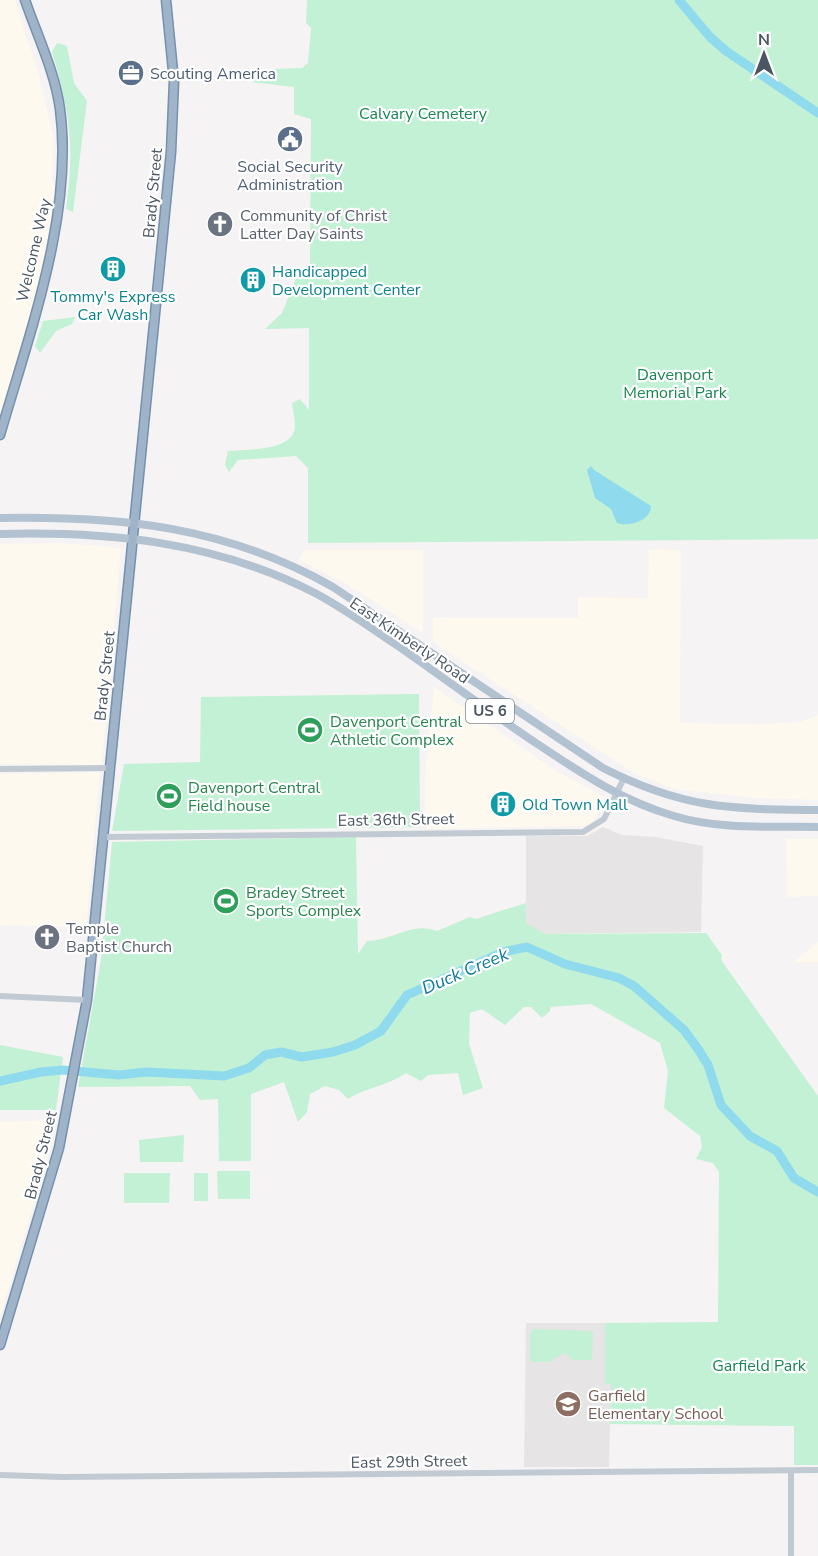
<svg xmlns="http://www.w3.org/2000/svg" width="818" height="1556" font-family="'Nunito Sans',sans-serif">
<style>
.commercial{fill:#fdf9ef}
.education{fill:#e6e4e5}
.green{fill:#c3f1d5}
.water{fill:#90daee}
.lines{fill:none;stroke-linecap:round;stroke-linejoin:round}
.river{stroke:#90daee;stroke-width:9}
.trunk-casing{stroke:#7690ad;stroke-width:11}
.tertiary{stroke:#c1cad2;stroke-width:6}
.primary{stroke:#b3c2d1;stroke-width:8}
.trunk{stroke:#9fb4c9;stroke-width:8}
.labels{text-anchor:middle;stroke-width:4.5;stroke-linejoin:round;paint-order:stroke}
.shield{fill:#fff;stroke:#808990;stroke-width:1.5}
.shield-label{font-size:15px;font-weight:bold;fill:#4a5661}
.service-label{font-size:16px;fill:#4e5e75;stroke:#fff;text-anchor:start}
.park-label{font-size:16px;fill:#17864f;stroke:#fff}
.street-label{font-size:16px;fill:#4a5661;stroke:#fff}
.worship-label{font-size:16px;fill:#5b616d;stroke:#fff;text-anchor:start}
.culture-label{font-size:16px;fill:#0d838f;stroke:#fff;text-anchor:start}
.leisure-label{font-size:16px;fill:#27864d;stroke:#fff;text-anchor:start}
.education-label{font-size:16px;fill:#785e54;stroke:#fff;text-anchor:start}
.water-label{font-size:18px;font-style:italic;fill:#0c7c9b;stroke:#fff}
</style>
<rect width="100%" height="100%" fill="#f5f3f3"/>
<!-- commercial -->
<g class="commercial">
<path d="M 0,0 L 15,0 L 38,72 L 53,135 L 52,182 L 61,205 L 0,435 Z"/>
<path d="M 63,543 L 121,548 L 102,765 L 0,764 L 0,544 Z"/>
<path d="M 649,549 L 681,550 L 680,723 L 760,724 L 799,722 L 818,715 L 818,800 L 755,798 L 674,789 L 634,773 L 433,642 L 433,618 L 578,618 L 578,597 L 648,598 Z"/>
<path d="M 304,550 L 423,550 L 423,633 L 347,584 L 299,560 Z"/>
<path d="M 434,687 L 558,772 L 607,798 L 597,816 L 591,823 L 583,826 L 427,829 L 425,826 L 425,772 Z"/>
<path d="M 100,772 L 86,927 L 0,925 L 0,774 Z"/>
<path d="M 786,839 L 818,839 L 818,896 L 787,897 Z"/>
<path d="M 818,942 L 818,962 L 793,962 Z"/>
<path d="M 56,1120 L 36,1195 L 0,1318 L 0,1122 Z"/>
</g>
<!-- education -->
<g class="education">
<path d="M 603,827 L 622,835 L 656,837 L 703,846 L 701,932 L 526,934 L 526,836 L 587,836 Z"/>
<path d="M 526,1323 L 605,1323 L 605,1383 L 611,1384 L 609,1467 L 524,1467 Z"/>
</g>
<!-- green -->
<g class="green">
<path d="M 307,0 L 818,0 L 818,539 L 308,543 L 308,468 L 296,456 L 238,460 L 229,472 L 225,465 L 228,451 C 246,449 293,452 295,427 C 295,420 293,411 292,403 L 300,399 L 309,410 L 309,328 L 265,329 L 282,313 L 299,271 L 310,265 L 311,119 L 294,114 L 294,87 L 252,82 L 247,70 L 302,68 L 308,63 L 311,28 L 306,23 Z"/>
<path d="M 57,43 L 67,46 L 74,83 L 87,101 L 73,212 L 66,209 C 75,147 70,112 52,52 Z"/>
<path d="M 75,317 L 72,324 L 56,331 L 40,353 L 35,346 L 43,321 Z"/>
<path d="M 419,694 L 420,827 L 112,831 L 124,764 L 200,762 L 201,697 Z"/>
<path d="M 356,837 L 358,954 L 367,941 C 391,941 413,921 437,931 L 470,917 L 476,919 L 526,903 L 526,923 L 545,934 L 706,933 L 722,955 L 721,960 L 818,1096 L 818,1465 L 794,1465 L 794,1426 L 610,1424 L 611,1384 L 605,1384 L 605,1323 L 718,1322 L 719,1172 L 713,1163 L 696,1159 L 702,1147 L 700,1136 L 664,1108 L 668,1071 L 660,1043 L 591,1004 L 551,1007 L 550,1011 L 542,1018 L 531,1007 L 524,1007 L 505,1025 L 482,1009 L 470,1013 L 469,1044 L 483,1088 L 463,1095 L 458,1073 L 428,1075 L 421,1081 L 406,1073 C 385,1087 367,1087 348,1099 L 339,1090 L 325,1086 L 310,1094 L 307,1112 L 298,1122 L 284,1082 L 251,1094 L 251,1161 L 219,1161 L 218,1099 L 200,1100 L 190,1086 L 78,1087 L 101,960 L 112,842 Z"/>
<path d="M 0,1045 L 63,1057 L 56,1110 L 0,1110 Z"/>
<path d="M 184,1135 L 183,1162 L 140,1162 L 139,1140 Z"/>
<path d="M 217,1171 L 250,1171 L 250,1199 L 218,1199 Z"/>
<path d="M 124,1173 L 170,1173 L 169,1203 L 124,1203 Z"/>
<rect x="194" y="1173" width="14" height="28"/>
<path d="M 534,1329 L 589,1331 L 593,1333 L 592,1360 L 573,1360 L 564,1353 L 549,1362 L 530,1362 L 530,1334 Z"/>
</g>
<!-- water -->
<path class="water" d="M 591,466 L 594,470 L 651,506 C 651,521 629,527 617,523 L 611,509 L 595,498 L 587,470 Z"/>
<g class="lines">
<!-- river -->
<g class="river">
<path d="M 679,0 L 710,37 L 726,51 L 818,113"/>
<path d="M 0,1081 L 41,1072 L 63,1070 L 119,1075 L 146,1072 L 224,1076 L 249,1068 L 265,1055 L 281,1052 L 302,1057 L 333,1052 L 355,1045 L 381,1031 L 407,995 L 503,952 L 527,947 L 565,964 L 619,978 L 634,986 L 684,1030 L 698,1049 L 708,1065 L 721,1105 L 750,1136 L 777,1151 L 794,1178 L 818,1192"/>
</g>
<defs>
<g id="trunk">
<path d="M 0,435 C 29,334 74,214 60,109 C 55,72 37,35 25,0"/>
<path d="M 0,1345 L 59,1148 L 87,1000 L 171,152 L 174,81 L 166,0"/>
</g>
</defs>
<!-- trunk casing -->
<use href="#trunk" class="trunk-casing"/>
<!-- tertiary -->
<g class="tertiary">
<path d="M 0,769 L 111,768"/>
<path d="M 104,837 L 583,832 L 604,819 L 624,778"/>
<path d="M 0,996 L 87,1000"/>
<path d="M 791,1471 L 791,1556"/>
<path d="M 0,1475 L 62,1477 L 818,1470"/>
</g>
<!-- primary -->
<g class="primary">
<path d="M 0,518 C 121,516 225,526 333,587 L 603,768 C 684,809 729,809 818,810"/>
<path d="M 0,534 C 109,531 215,542 313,592 C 344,608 372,629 401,648 C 448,681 494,715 542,747 C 584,775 625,802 674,816 C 720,830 770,826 818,827"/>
</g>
<!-- trunk -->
<use href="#trunk" class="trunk"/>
</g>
<!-- icons -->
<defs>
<symbol id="office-disc" viewBox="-11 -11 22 22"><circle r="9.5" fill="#5c6f8a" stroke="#fff"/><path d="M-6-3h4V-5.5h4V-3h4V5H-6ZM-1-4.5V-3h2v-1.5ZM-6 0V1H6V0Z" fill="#fff"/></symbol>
<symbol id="civic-disc" viewBox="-11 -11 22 22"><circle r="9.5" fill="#5c6f8a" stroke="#fff"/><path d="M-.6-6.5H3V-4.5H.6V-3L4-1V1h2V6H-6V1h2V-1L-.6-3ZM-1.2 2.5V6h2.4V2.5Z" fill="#fff"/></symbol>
<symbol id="church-disc" viewBox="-11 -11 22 22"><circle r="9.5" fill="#6b7280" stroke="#fff"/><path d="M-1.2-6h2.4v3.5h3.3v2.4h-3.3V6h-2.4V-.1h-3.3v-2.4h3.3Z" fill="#fff"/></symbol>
<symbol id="building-disc" viewBox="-11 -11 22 22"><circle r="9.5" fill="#0f9aa8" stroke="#fff"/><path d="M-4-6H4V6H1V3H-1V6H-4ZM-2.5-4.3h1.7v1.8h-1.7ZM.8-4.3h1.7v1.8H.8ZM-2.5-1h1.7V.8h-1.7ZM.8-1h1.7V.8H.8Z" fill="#fff"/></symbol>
<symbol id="stadium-disc" viewBox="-11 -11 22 22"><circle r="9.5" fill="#2e9e5b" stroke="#fff"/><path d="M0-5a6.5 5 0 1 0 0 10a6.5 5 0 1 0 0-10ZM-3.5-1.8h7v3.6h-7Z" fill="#fff"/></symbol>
<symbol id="school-disc" viewBox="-11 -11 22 22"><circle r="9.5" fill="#8d6e63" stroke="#fff"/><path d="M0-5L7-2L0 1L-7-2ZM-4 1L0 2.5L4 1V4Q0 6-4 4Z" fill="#fff"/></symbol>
</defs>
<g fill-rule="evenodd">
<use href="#office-disc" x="116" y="58" width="30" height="30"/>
<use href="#civic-disc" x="275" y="124" width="30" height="30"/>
<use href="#church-disc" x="205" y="209" width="30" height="30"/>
<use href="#building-disc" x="98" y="254" width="30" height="30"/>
<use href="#building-disc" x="238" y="265" width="30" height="30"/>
<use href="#stadium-disc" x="295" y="715" width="30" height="30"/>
<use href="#stadium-disc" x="154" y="781" width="30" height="30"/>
<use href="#building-disc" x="488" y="789" width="30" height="30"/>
<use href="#stadium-disc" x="211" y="886" width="30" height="30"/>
<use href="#church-disc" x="32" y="922" width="30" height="30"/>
<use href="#school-disc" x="553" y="1389" width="30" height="30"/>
</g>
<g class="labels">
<!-- shield labels -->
<rect class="shield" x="466" y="699" width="48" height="24" rx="4.5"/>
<g class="shield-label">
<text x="490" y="716">US 6</text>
</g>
<!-- service labels -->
<g class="service-label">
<text x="150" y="79">Scouting America</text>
<text x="290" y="172" text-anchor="middle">Social Security<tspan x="290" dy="18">Administration</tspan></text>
</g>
<!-- park labels -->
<g class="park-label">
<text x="423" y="119">Calvary Cemetery</text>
<text x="675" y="380">Davenport<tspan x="675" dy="18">Memorial Park</tspan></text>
<text x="759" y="1371">Garfield Park</text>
</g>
<!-- street labels -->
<g class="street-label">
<text transform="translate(152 193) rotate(-85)" y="6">Brady Street</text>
<text transform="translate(33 250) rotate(-77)" y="6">Welcome Way</text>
<text transform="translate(410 640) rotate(34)" y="6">East Kimberly Road</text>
<text transform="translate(104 676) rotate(-84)" y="6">Brady Street</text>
<text transform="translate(396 819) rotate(-1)" y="6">East 36th Street</text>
<text transform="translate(40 1155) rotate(-76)" y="6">Brady Street</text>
<text transform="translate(409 1461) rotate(-1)" y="6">East 29th Street</text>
</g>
<!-- worship labels -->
<g class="worship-label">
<text x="240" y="221">Community of Christ<tspan x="240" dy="18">Latter Day Saints</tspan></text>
<text x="66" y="934">Temple<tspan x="66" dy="18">Baptist Church</tspan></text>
</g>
<!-- culture labels -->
<g class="culture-label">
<text x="272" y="277">Handicapped<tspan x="272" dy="18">Development Center</tspan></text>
<text x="113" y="302" text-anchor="middle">Tommy's Express<tspan x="113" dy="18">Car Wash</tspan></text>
<text x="522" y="810">Old Town Mall</text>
</g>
<!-- leisure labels -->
<g class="leisure-label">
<text x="330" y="727">Davenport Central<tspan x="330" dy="18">Athletic Complex</tspan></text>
<text x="188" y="793">Davenport Central<tspan x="188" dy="18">Field house</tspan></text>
<text x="246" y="898">Bradey Street<tspan x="246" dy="18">Sports Complex</tspan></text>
</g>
<!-- education labels -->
<g class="education-label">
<text x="588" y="1401">Garfield<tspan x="588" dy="18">Elementary School</tspan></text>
</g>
<!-- water labels -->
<g class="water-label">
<text transform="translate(465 971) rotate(-23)" y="6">Duck Creek</text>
</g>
</g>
<!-- north arrow -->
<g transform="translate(764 54)" stroke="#ffffff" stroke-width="4.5" paint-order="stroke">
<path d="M0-4.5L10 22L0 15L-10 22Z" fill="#4a5661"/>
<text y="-9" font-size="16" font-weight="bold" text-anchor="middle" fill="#4a5661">N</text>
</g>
</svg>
